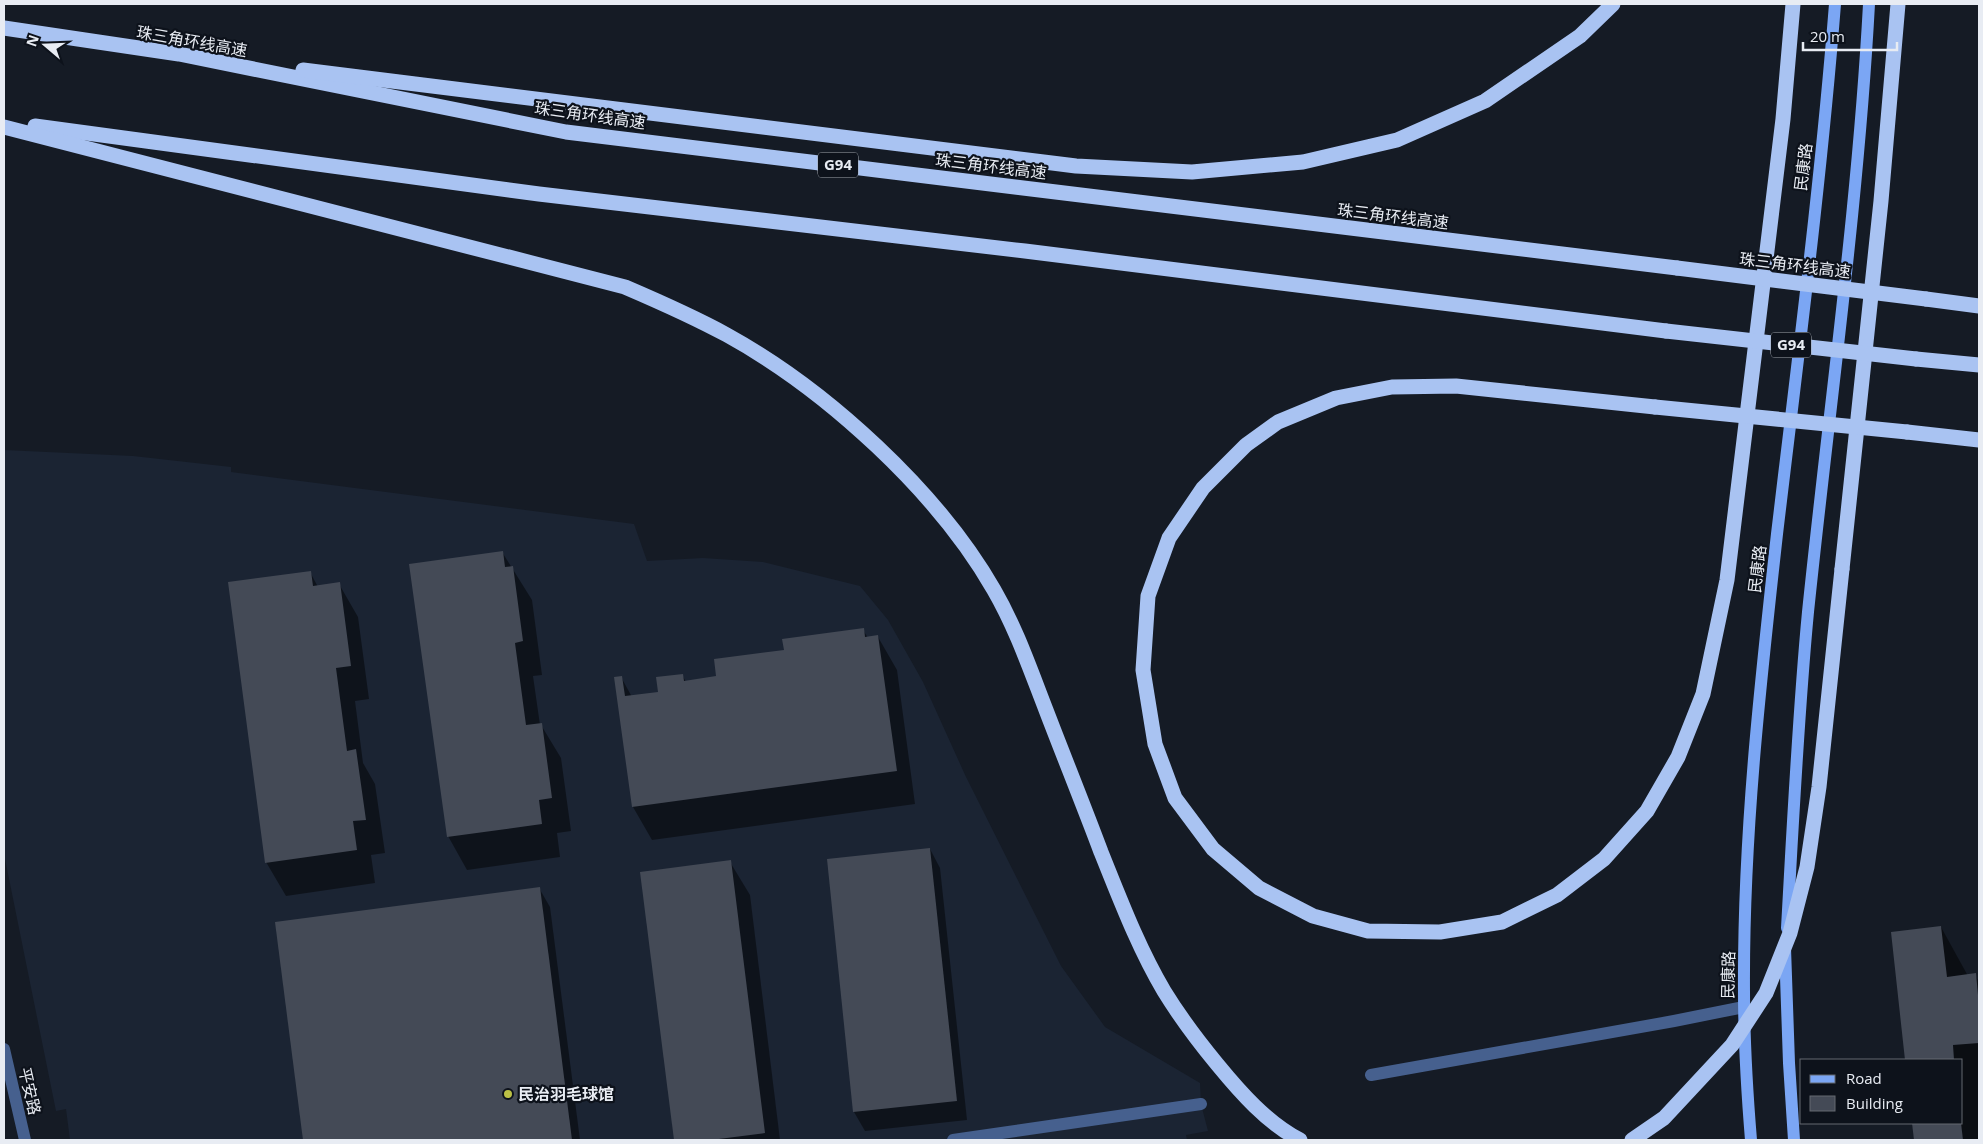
<svg xmlns="http://www.w3.org/2000/svg" width="1983" height="1144" font-family="'Open Sans','Noto Sans SC',sans-serif">
<style>
.built{fill:#1b2433}
.shadow{fill:#0007}
.building{fill:#444a56}
.lines{fill:none;stroke-linecap:round;stroke-linejoin:round}
.service{stroke:#46608e;stroke-width:12}
.minor{stroke:#46608e;stroke-width:12}
.primary{stroke:#7ba6f4;stroke-width:12}
.motorway{stroke:#a9c3f2;stroke-width:15}
.motorway-bridge{stroke:#a9c3f2;stroke-width:15}
.poi-dot{fill:#bbc045;stroke:#0d121b;stroke-width:2}
.labels{text-anchor:middle;stroke-width:4.5;stroke-linejoin:round;paint-order:stroke}
.shield{fill:#0d121b;stroke:#a6abb2;stroke-width:1}
.shield-label{font-size:15px;font-weight:bold;fill:#e8ecf3}
.street-label{font-size:16px;fill:#e8ecf3;stroke:#0d121b}
.poi-label{font-size:16px;font-weight:bold;fill:#e8ecf3;stroke:#0d121b;text-anchor:start}
</style>
<rect width="100%" height="100%" fill="#151b25"/>
<!-- built -->
<path class="built" d="M 4,450 L 133,456 L 231,467 L 231,472 L 634,524 L 647,561 L 703,558 L 763,562 L 860,586 L 888,620 L 923,682 L 966,777 L 1061,966 L 1105,1027 L 1200,1083 L 1201,1104 L 1208,1131 L 1186,1135 L 1187,1140 L 70,1140 L 66,1109 L 56,1111 L 4,854 Z"/>
<!-- shadow -->
<g class="shadow">
<path d="M 502,552 L 532,600 L 542,675 L 533,676 L 540,725 L 541,725 L 561,758 L 571,831 L 557,833 L 560,857 L 467,870 L 448,836 Z"/>
<path d="M 310,572 L 318,587 L 339,584 L 358,617 L 369,699 L 355,701 L 363,763 L 375,784 L 385,853 L 371,855 L 375,883 L 286,896 L 266,862 Z"/>
<path d="M 863,630 L 868,638 L 878,637 L 897,670 L 915,804 L 652,840 L 633,807 L 616,678 L 621,677 L 632,697 L 659,693 L 682,675 L 686,682 L 718,677 L 785,651 Z"/>
<path d="M 930,849 L 940,868 L 967,1120 L 865,1131 L 854,1112 L 829,860 Z"/>
<path d="M 730,862 L 750,895 L 780,1140 L 675,1140 L 642,873 Z"/>
<path d="M 539,888 L 550,907 L 580,1140 L 304,1140 L 276,923 Z"/>
<path d="M 1941,927 L 1968,976 L 1975,975 L 1979,982 L 1979,1140 L 1915,1140 L 1913,1123 L 1962,1123 L 1962,1060 L 1907,1060 L 1893,933 Z"/>
</g>
<!-- building -->
<g class="building">
<path d="M 503,551 L 505,567 L 513,566 L 523,641 L 515,643 L 526,725 L 542,723 L 552,798 L 539,800 L 542,824 L 447,837 L 409,564 Z"/>
<path d="M 311,571 L 313,586 L 340,582 L 351,666 L 336,668 L 347,751 L 356,749 L 366,820 L 353,821 L 357,850 L 265,863 L 228,582 Z"/>
<path d="M 864,628 L 865,637 L 878,635 L 897,771 L 632,807 L 614,677 L 622,676 L 625,696 L 658,692 L 656,677 L 683,674 L 684,681 L 716,676 L 714,659 L 784,650 L 782,639 Z"/>
<path d="M 930,848 L 957,1101 L 853,1112 L 827,859 Z"/>
<path d="M 731,860 L 765,1133 L 711,1140 L 674,1140 L 640,872 Z"/>
<path d="M 540,887 L 572,1140 L 303,1140 L 275,922 Z"/>
<path d="M 1941,926 L 1947,977 L 1976,973 L 1979,1006 L 1979,1043 L 1953,1045 L 1954,1060 L 1905,1060 L 1891,932 Z"/>
<path d="M 1912,1123 L 1961,1123 L 1963,1140 L 1914,1140 Z"/>
</g>
<g class="lines">
<!-- service -->
<g class="service">
<path d="M 1371,1075 L 1674,1021 L 1744,1007"/>
<path d="M 953,1140 L 1201,1104"/>
</g>
<!-- minor -->
<path class="minor" d="M 4,1049 L 25,1140"/>
<!-- primary -->
<g class="primary">
<path d="M 1787,928 C 1793,822 1798,717 1808,612 C 1829,409 1858,207 1869,4"/>
<path d="M 1785,948 L 1789,1063 L 1794,1140"/>
<path d="M 1751,1140 C 1747,1091 1744,1041 1744,991 C 1743,838 1760,686 1777,534 C 1798,357 1821,181 1835,4"/>
</g>
<!-- motorway -->
<g class="motorway">
<path d="M 4,28 L 179,54 L 566,132 L 1677,268"/>
<path d="M 303,70 L 1076,166 L 1192,172 L 1303,162 L 1397,140 L 1485,101 L 1580,36 L 1613,4"/>
<path d="M 35,126 L 539,194 L 1025,251 L 1666,331"/>
<path d="M 4,127 L 625,287 C 660,302 694,317 727,335 C 827,390 938,492 994,590 C 1016,628 1030,669 1046,710 C 1064,757 1083,804 1101,852 C 1120,899 1138,947 1164,991 C 1180,1017 1198,1041 1217,1064 C 1240,1092 1267,1123 1300,1140"/>
<path d="M 1926,299 L 1979,306"/>
<path d="M 1916,359 L 1979,365"/>
<path d="M 1655,407 L 1456,386 L 1392,387 L 1336,398 L 1278,422 L 1246,445 L 1203,488 L 1169,538 L 1148,596 L 1143,670 L 1155,744 L 1175,798 L 1213,849 L 1259,888 L 1313,916 L 1368,931 L 1440,932 L 1502,922 L 1557,895 L 1604,859 L 1647,811 L 1678,757 L 1703,694 L 1727,580 L 1783,119 L 1793,4"/>
<path d="M 1907,432 L 1979,440"/>
<path d="M 1842,569 L 1881,201 L 1898,4"/>
</g>
<!-- motorway-bridge -->
<g class="motorway-bridge">
<path d="M 1677,268 L 1926,299"/>
<path d="M 1666,331 L 1916,359"/>
<path d="M 1655,407 L 1907,432"/>
<path d="M 1632,1140 L 1664,1118 L 1732,1045 L 1766,993 L 1790,933 L 1807,867 L 1819,787 L 1842,569"/>
</g>
</g>
<!-- markers -->
<circle class="poi-dot" cx="508" cy="1094" r="5"/>
<g class="labels">
<!-- shield labels -->
<g class="shield">
<rect x="818" y="152.5" width="40" height="25" rx="4"/>
<rect x="1771" y="332.5" width="40" height="25" rx="4"/>
</g>
<g class="shield-label">
<text x="838" y="170">G94</text>
<text x="1791" y="350">G94</text>
</g>
<!-- street labels -->
<g class="street-label">
<text transform="translate(192 41) rotate(10)" y="6">珠三角环线高速</text>
<text transform="translate(590 115) rotate(8)" y="6">珠三角环线高速</text>
<text transform="translate(991 166) rotate(7)" y="6">珠三角环线高速</text>
<text transform="translate(1803 167) rotate(-83)" y="6">民康路</text>
<text transform="translate(1393 216) rotate(7)" y="6">珠三角环线高速</text>
<text transform="translate(1795 265) rotate(7)" y="6">珠三角环线高速</text>
<text transform="translate(1757 569) rotate(-83)" y="6">民康路</text>
<text transform="translate(1728 975) rotate(-89)" y="6">民康路</text>
<text transform="translate(30 1091) rotate(77)" y="6">平安路</text>
</g>
<!-- poi labels -->
<g class="poi-label">
<text x="518" y="1100">民治羽毛球馆</text>
</g>
</g>
<!-- border -->
<rect width="1983" height="1144" fill="none" stroke="#e8ecf3" stroke-width="10"/>
<!-- legend -->
<rect x="1800" y="1059" width="162" height="65" fill="#0d121b" stroke="#656971"/>
<rect x="1810" y="1075" width="25" height="8" fill="#7ba6f4" stroke="#656971"/>
<text x="1846" y="1084" font-size="15" fill="#e8ecf3">Road</text>
<rect x="1810" y="1096" width="25" height="15" fill="#444a56" stroke="#656971"/>
<text x="1846" y="1109" font-size="15" fill="#e8ecf3">Building</text>
<!-- north arrow -->
<g transform="translate(45 45) rotate(289)" stroke="#0d121b" stroke-width="4" paint-order="stroke">
<path d="M0-4L9 19L0 12L-9 19Z" fill="#e8ecf3"/>
<text y="-8" font-size="14" font-weight="bold" text-anchor="middle" fill="#e8ecf3">N</text>
</g>
<!-- scale -->
<path d="M1803 42v8h94v-8" fill="none" stroke="#e8ecf3" stroke-width="2.5"/>
<text x="1810" y="42" font-size="15" fill="#e8ecf3" stroke="#0d121b" stroke-width="4" paint-order="stroke">20 m</text>
</svg>
